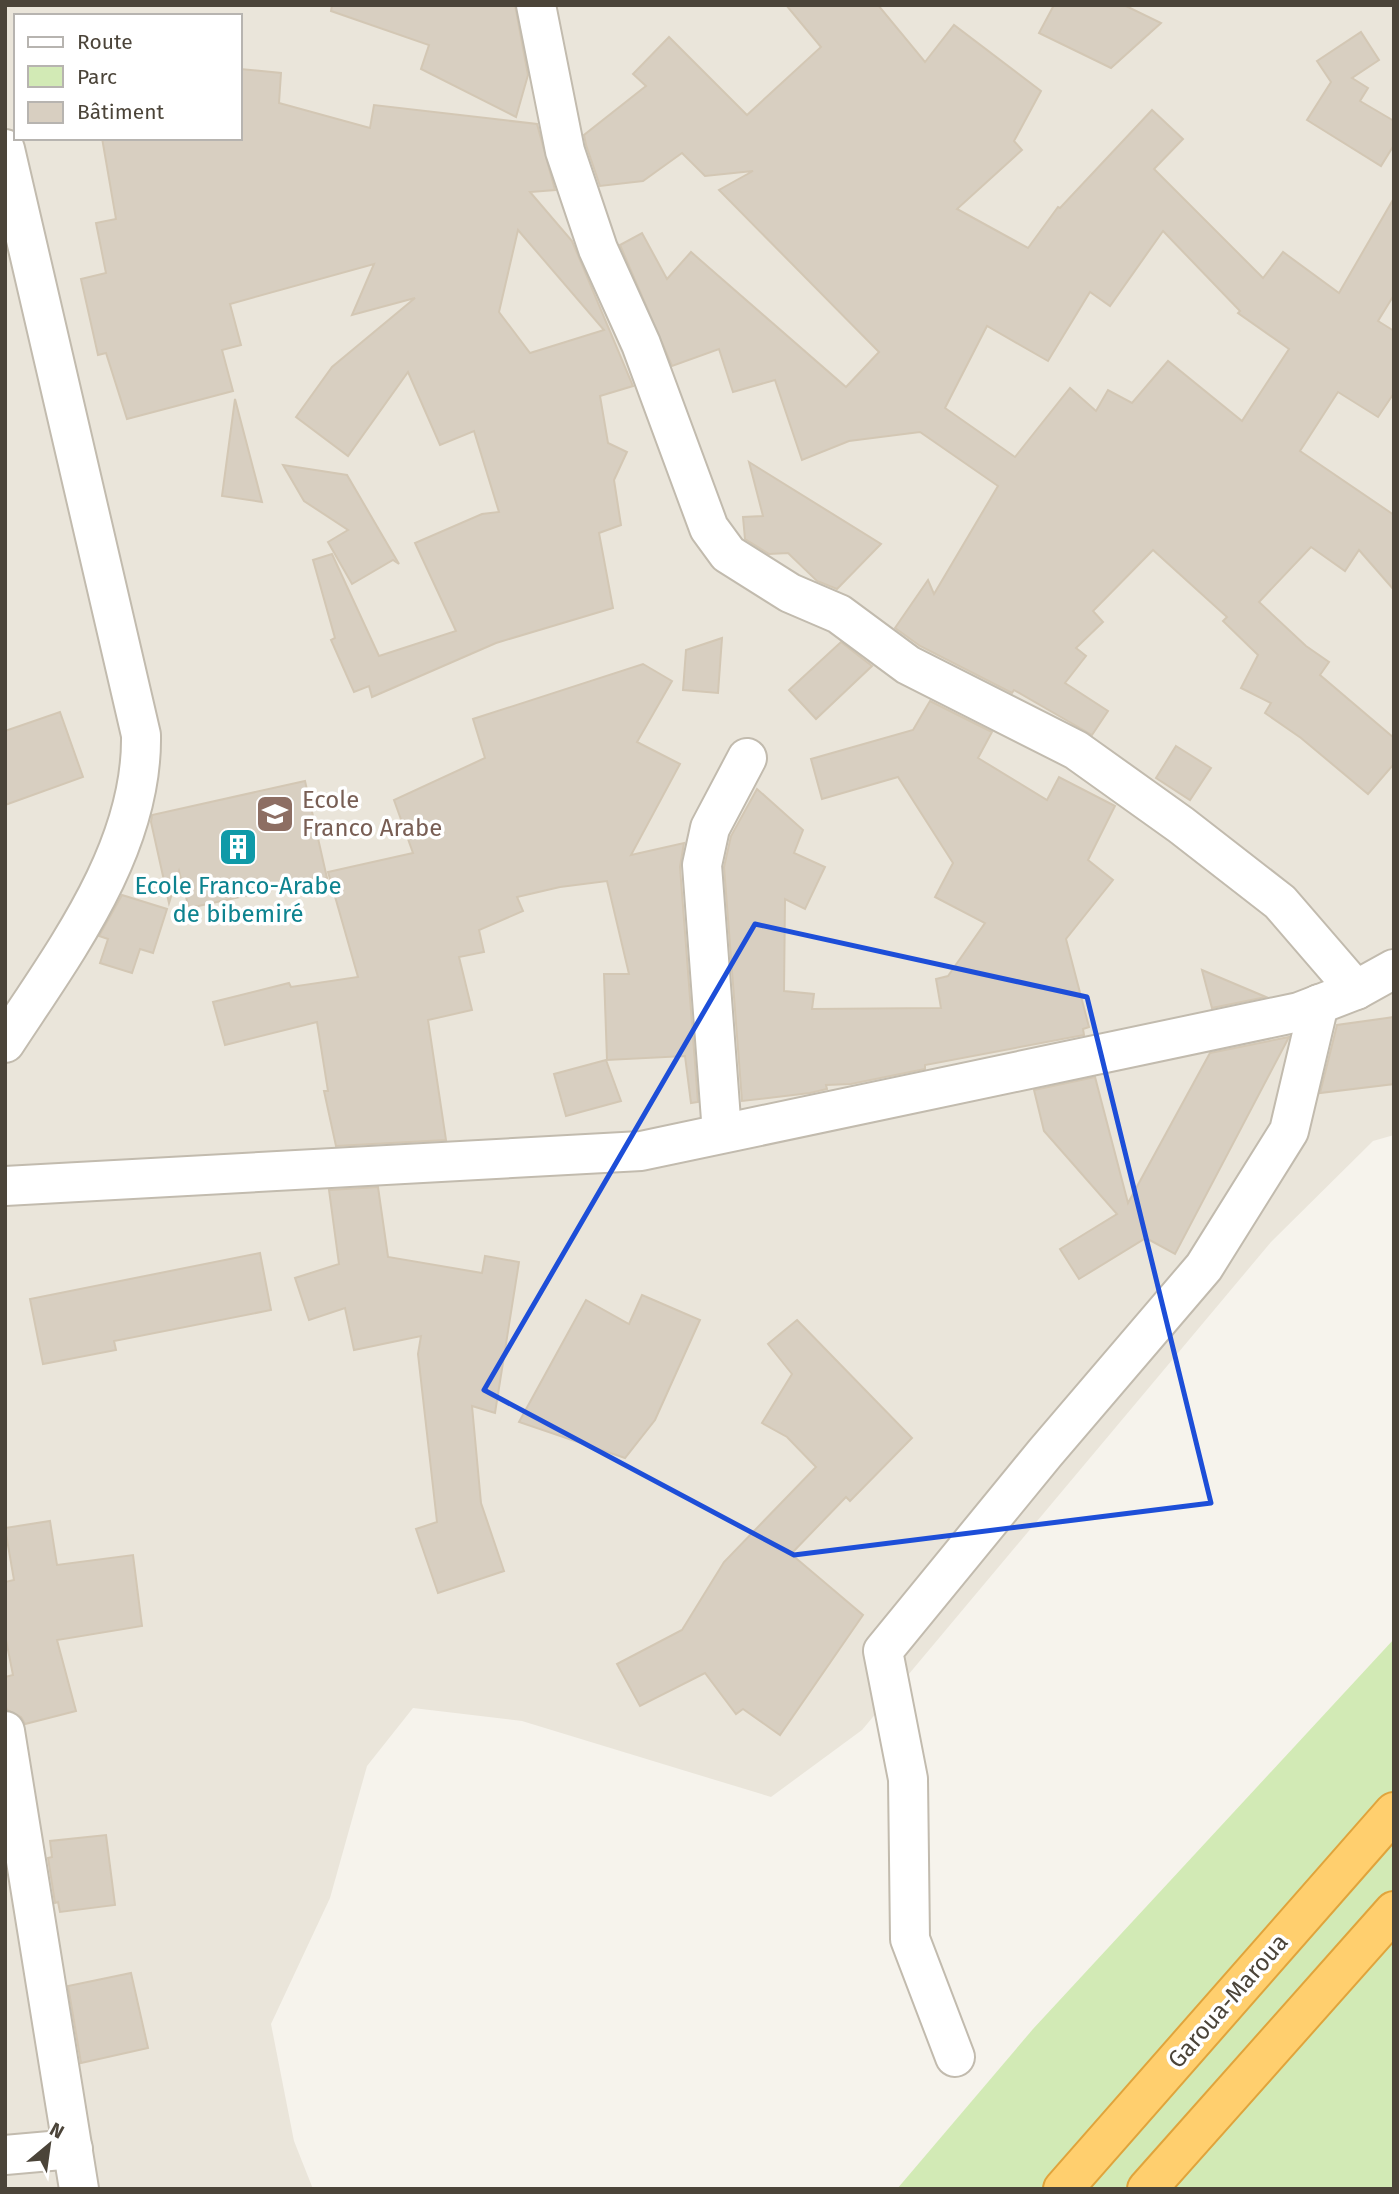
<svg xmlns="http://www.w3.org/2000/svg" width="1399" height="2194" font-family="'Fira Sans',sans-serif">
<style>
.residential{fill:#eae5da;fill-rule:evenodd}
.green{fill:#d2eab5}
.building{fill:#d8cfc1;stroke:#d3c7b4;stroke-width:2;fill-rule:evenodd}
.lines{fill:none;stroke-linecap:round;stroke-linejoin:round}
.minor-casing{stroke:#c2bbae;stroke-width:42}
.highway-casing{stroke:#e0a43c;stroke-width:42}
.minor{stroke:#fff;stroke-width:38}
.highway{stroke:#ffcf6e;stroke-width:38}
.marked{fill:none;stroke:#1d4ed8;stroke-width:5;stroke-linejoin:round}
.labels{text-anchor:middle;stroke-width:7;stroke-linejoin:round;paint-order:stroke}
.education-label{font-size:24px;fill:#785e54;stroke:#fff;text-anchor:start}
.culture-label{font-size:24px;fill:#0d838f;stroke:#fff}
.street-label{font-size:24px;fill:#4b4439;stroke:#fff}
</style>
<rect width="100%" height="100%" fill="#f6f3ec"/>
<!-- residential -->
<path class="residential" d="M 5,5 L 1394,5 L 1394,1135 L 1373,1141 L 1271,1242 L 862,1730 L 771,1797 L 522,1721 L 413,1708 L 367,1766 L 330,1898 L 271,2024 L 294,2141 L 313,2189 L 5,2189 ZM 16,16 L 240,16 L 240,138 L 16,138 Z"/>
<!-- green -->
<path class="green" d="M 1394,1639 L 1394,2189 L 897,2189 L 1033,2029 Z"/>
<!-- building -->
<g class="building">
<path d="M 332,5 L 515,5 L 528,75 L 516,117 L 421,69 L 429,45 L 331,11 Z"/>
<path d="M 786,5 L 878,5 L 925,62 L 954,25 L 1041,91 L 1014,141 L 1022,150 L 957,209 L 1028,248 L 1058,207 L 1060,208 L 1152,110 L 1183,139 L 1154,169 L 1263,278 L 1283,252 L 1339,293 L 1394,198 L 1394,295 L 1378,321 L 1394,331 L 1394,393 L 1378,417 L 1338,392 L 1300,451 L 1394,515 L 1394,590 L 1359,550 L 1345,571 L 1311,547 L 1259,602 L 1306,646 L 1329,662 L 1320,675 L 1394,738 L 1394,764 L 1368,794 L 1301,738 L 1265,713 L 1271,703 L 1241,688 L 1258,655 L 1223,621 L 1227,617 L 1153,550 L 1093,611 L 1103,622 L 1076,648 L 1086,656 L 1065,683 L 1108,711 L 1092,735 L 1014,690 L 1012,693 L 920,646 L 895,628 L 928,580 L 934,594 L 998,486 L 920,432 L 849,441 L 802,460 L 775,380 L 733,392 L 719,349 L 672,366 L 620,245 L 642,233 L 667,279 L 691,252 L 846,387 L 879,352 L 719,190 L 753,171 L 705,176 L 682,153 L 643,181 L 600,186 L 586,145 L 584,135 L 646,86 L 633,74 L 669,37 L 747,115 L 821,47 ZM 1163,231 L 1240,311 L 1238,313 L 1289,349 L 1242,421 L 1168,361 L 1132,403 L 1108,390 L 1096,411 L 1070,388 L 1015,457 L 945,408 L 987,326 L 1048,361 L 1090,292 L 1110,306 Z"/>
<path d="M 1054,5 L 1124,5 L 1161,23 L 1111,68 L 1039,33 Z"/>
<path d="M 1361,32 L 1379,60 L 1352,78 L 1368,88 L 1360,101 L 1394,121 L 1394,145 L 1381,166 L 1307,120 L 1331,82 L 1317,61 Z"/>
<path d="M 240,69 L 281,73 L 279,103 L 370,128 L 374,105 L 537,124 L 555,190 L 530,192 L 572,241 L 633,386 L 600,396 L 608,443 L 627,452 L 614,480 L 621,525 L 599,533 L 613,608 L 496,643 L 372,697 L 369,686 L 354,692 L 331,640 L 335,638 L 313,560 L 332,554 L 379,656 L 456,631 L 415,543 L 482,514 L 499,512 L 474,431 L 440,445 L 408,372 L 348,456 L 296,417 L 332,367 L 415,298 L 352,315 L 374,264 L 230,304 L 241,345 L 222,350 L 233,391 L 127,419 L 106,353 L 98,355 L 81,279 L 106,273 L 96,223 L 116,219 L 102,138 L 240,138 ZM 518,230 L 604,330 L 530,353 L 499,312 Z"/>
<path d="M 235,399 L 262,502 L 222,496 Z"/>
<path d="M 749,462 L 881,544 L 837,589 L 817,581 L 788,553 L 769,554 L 745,539 L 743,517 L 763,516 Z"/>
<path d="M 283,465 L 347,475 L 399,564 L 393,560 L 352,584 L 328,542 L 348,530 L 304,501 Z"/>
<path d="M 722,638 L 718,693 L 683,690 L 686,650 Z"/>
<path d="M 841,642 L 872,666 L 816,719 L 789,690 Z"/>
<path d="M 643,664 L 672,681 L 637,742 L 680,764 L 631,855 L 684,843 L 680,867 L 698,1102 L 691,1103 L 685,1056 L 607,1060 L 604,974 L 629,974 L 607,881 L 560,887 L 517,897 L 523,911 L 479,930 L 484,952 L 459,957 L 472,1010 L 428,1020 L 446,1140 L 336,1146 L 324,1091 L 328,1091 L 317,1022 L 225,1045 L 213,1002 L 289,983 L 291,987 L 358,977 L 328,872 L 413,853 L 394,800 L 485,758 L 473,719 Z"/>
<path d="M 930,701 L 992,732 L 978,758 L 1047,800 L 1059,777 L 1115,806 L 1088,860 L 1113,880 L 1066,939 L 1089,1027 L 1083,1029 L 1084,1035 L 925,1065 L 925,1069 L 851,1084 L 826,1085 L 827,1089 L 810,1093 L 742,1101 L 724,867 L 731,836 L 757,789 L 803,830 L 794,853 L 825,867 L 805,909 L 785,899 L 784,991 L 814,994 L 812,1009 L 941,1008 L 936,979 L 948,976 L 985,923 L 935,897 L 953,863 L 898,777 L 822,799 L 811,759 L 913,730 Z"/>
<path d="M 60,712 L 83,777 L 5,805 L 5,731 Z"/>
<path d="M 1176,746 L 1211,768 L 1190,800 L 1156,778 Z"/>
<path d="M 305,781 L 327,878 L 189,908 L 179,871 L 169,903 L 151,822 L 152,815 Z"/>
<path d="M 122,895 L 167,909 L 153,953 L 140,949 L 132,973 L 100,963 L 108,939 L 99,936 Z"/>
<path d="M 1202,970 L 1266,997 L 1212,1008 Z"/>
<path d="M 1394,1017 L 1394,1084 L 1320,1093 L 1337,1025 Z"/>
<path d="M 1289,1037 L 1175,1254 L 1146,1238 L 1079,1279 L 1060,1249 L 1117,1214 L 1044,1131 L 1034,1090 L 1095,1077 L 1128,1203 L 1210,1053 Z"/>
<path d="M 606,1060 L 621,1101 L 566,1116 L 554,1074 Z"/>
<path d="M 378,1187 L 388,1257 L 482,1273 L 485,1256 L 519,1262 L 495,1413 L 472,1406 L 481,1503 L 504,1571 L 438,1593 L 416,1529 L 437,1522 L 418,1354 L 421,1336 L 354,1350 L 345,1308 L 309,1320 L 295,1278 L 339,1264 L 329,1190 Z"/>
<path d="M 260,1253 L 271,1310 L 114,1341 L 116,1350 L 43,1364 L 30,1299 Z"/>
<path d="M 642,1295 L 700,1320 L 655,1420 L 625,1458 L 519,1422 L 586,1300 L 629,1324 Z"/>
<path d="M 797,1320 L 912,1438 L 850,1501 L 846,1497 L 791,1554 L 863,1615 L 780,1735 L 743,1709 L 736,1714 L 705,1673 L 640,1706 L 617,1664 L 682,1630 L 724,1562 L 816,1467 L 787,1437 L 762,1423 L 792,1374 L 768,1344 Z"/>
<path d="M 50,1521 L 57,1565 L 133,1555 L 142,1626 L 57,1640 L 76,1711 L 25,1724 L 21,1717 L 7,1710 L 5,1704 L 5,1677 L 13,1675 L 5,1635 L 5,1582 L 14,1580 L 5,1528 Z"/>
<path d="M 106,1835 L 115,1905 L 60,1912 L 58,1902 L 55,1903 L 48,1858 L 52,1857 L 50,1841 Z"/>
<path d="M 131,1973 L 148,2048 L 81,2063 L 68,1986 Z"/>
</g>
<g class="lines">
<defs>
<g id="minor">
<path d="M 536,5 L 565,151 L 598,249 L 641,344 L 709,528 L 728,554 L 790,593 L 839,614 L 908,665 L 1076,750 L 1181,825 L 1280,902 L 1356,990"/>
<path d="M 5,149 L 141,735 C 143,849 65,951 5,1043"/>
<path d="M 722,1133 L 702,865 L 710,828 L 747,758"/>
<path d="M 5,1186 L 641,1151 L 1299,1012 L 1356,990 L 1394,969"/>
<path d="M 5,1731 L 79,2189"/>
<path d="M 955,2057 L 910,1939 L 908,1779 L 883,1651 L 1045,1453 L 1204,1267 L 1289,1131 L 1319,1004"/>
<path d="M 5,2155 L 73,2149"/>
</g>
<g id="highway">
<path d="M 1063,2189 L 1394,1812"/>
<path d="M 1147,2189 L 1394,1911"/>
</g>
</defs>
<!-- minor casing -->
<use href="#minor" class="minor-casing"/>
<!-- highway casing -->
<use href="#highway" class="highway-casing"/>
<!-- minor -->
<use href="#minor" class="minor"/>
<!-- highway -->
<use href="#highway" class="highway"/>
</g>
<!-- marked area -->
<path class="marked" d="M 755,924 L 1087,997 L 1211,1503 L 794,1555 L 484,1390 Z"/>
<!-- icons -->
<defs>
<symbol id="school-square" viewBox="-11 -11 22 22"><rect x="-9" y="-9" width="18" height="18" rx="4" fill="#8d6e63" stroke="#fff"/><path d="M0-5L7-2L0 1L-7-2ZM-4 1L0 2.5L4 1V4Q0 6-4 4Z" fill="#fff"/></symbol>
<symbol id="building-square" viewBox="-11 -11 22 22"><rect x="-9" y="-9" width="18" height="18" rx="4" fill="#0f9aa8" stroke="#fff"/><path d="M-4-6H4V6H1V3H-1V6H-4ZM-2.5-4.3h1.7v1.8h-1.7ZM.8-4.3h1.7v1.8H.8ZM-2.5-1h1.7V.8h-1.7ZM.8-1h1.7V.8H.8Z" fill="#fff"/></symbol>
</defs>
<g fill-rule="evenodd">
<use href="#school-square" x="253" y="792" width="44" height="44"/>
<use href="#building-square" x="216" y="825" width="44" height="44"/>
</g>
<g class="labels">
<!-- education labels -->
<g class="education-label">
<text x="302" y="808">Ecole<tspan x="302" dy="28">Franco Arabe</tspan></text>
</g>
<!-- culture labels -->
<g class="culture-label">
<text x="238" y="894">Ecole Franco-Arabe<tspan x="238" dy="28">de bibemiré</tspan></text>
</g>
<!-- street labels -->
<g class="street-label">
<text transform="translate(1228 2001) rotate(-49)" y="8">Garoua-Maroua</text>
</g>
</g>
<!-- border -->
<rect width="1399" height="2194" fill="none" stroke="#4b4439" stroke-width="14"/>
<!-- legend -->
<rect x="14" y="14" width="228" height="126" fill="#ffffff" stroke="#b7b4b0" stroke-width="2"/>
<rect x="28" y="37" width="35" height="10" fill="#ffffff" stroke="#b7b4b0" stroke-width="2"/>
<text x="77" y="49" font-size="21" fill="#4b4439">Route</text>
<rect x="28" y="66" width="35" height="21" fill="#d2eab5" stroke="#b7b4b0" stroke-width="2"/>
<text x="77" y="84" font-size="21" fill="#4b4439">Parc</text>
<rect x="28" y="102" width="35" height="21" fill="#d8cfc1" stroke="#b7b4b0" stroke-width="2"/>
<text x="77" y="119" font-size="21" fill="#4b4439">Bâtiment</text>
<!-- north arrow -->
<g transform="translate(49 2145) rotate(29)" stroke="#ffffff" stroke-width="5" paint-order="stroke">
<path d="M0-5L12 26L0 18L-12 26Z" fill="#4b4439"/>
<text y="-10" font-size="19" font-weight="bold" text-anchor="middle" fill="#4b4439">N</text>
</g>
</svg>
